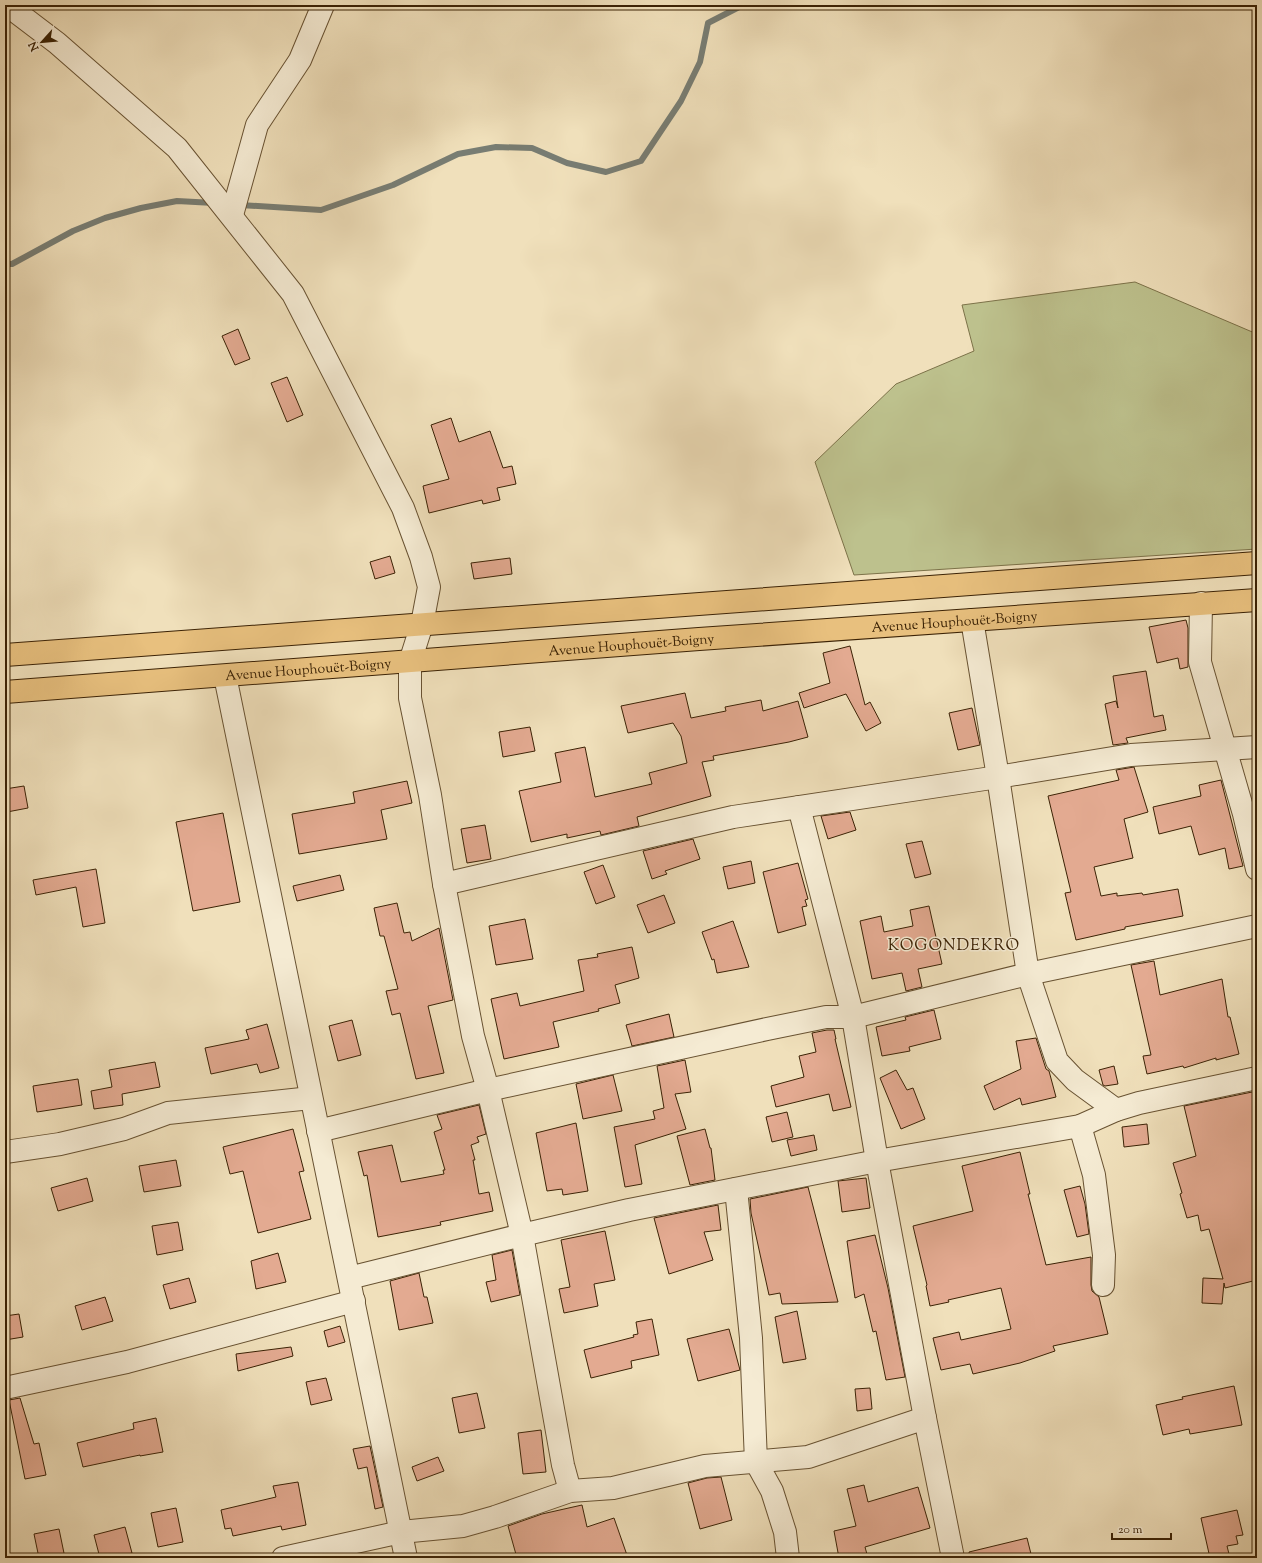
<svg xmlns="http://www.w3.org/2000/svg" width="1262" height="1563" font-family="'Sorts Mill Goudy',serif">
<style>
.green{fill:#bdc18d;stroke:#7c7249}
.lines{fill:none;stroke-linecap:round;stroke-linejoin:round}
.stream{stroke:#787d73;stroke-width:6}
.building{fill:#e3aa91;stroke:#3b2205}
.minor-casing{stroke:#685232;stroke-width:24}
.trunk-casing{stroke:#3b2205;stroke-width:24}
.minor{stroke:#f5ebd3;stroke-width:22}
.trunk{stroke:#e8c07e;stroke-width:22}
.labels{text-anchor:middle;stroke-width:3;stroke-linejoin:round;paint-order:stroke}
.street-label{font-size:14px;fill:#3b2205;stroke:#f5ebd3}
.quarter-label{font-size:16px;letter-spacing:1px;fill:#3b2205;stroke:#f5ebd3}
</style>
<rect width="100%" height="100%" fill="#f0e0bb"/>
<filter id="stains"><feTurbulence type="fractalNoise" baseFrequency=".005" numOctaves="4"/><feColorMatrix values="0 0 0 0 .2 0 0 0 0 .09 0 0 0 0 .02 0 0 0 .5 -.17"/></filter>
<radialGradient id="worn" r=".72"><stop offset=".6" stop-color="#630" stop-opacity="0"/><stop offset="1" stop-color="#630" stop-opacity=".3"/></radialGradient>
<!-- green -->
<path class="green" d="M 1135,282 L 1257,334 L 1257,549 L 854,575 L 815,462 L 896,384 L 974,351 L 962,305 Z"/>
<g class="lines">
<!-- stream -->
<g class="stream">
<path d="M 748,5 L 781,7 L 804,5"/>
<path d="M 240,205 L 321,210 L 393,185 L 458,154 L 496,147 L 532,148 L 567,163 L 606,172 L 641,161 L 681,101 L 700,62 L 708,23 L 743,5"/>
<path d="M 5,264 L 12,264 L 73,231 L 105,218 L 141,208 L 177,201 L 214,203"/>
</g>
</g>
<!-- building -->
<g class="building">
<path d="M 238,329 L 250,359 L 235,365 L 222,336 Z"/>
<path d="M 287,377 L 303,415 L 287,422 L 271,383 Z"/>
<path d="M 451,418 L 459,442 L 490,431 L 503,468 L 512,466 L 516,484 L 497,488 L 500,500 L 483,504 L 482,500 L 429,513 L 423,486 L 449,479 L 431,425 Z"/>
<path d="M 390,556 L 395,573 L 375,579 L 370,562 Z"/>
<path d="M 510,558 L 512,574 L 474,579 L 471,563 Z"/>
<path d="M 1186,620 L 1188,628 L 1188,667 L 1180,669 L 1178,658 L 1157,663 L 1149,627 Z"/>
<path d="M 850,646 L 865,705 L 870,702 L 881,723 L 866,731 L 846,694 L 804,708 L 799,693 L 830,683 L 823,653 Z"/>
<path d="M 1146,671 L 1154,717 L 1163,715 L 1166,730 L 1126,738 L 1128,743 L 1113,745 L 1105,704 L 1116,701 L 1118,708 L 1113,676 Z"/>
<path d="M 685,693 L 691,718 L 726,711 L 725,707 L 761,700 L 763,711 L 798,701 L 808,737 L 789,742 L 713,756 L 714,760 L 702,762 L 711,796 L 637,817 L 639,826 L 601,835 L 600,831 L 567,838 L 567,834 L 531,842 L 519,791 L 561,782 L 555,753 L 585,747 L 595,797 L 652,784 L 649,773 L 687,763 L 681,736 L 673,723 L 628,733 L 621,706 Z"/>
<path d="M 972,708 L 980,745 L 958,750 L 949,713 Z"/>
<path d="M 530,727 L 535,751 L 503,757 L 499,732 Z"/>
<path d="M 1134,767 L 1148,812 L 1124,819 L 1133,858 L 1094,867 L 1101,896 L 1117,893 L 1117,896 L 1142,893 L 1143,895 L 1178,889 L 1183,916 L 1125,927 L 1125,929 L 1076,940 L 1065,893 L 1071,892 L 1048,796 L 1119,780 L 1116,770 Z"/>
<path d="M 1221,780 L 1243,866 L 1229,869 L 1225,848 L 1199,855 L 1191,826 L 1159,834 L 1153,807 L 1201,796 L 1199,785 Z"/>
<path d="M 407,781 L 412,803 L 381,810 L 387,839 L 299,854 L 292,814 L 355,803 L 353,792 Z"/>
<path d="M 24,786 L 28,808 L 7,812 L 5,801 L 5,789 Z"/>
<path d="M 850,812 L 856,830 L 828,839 L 821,816 Z"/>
<path d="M 223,813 L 240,902 L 193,911 L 176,822 Z"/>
<path d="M 485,825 L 491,859 L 467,863 L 461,829 Z"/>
<path d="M 693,839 L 700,859 L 665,871 L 667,874 L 652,879 L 643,851 Z"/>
<path d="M 922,841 L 931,874 L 915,878 L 906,844 Z"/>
<path d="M 751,861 L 755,883 L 728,889 L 723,867 Z"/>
<path d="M 798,863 L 808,899 L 805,900 L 807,906 L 802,907 L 806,925 L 778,933 L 763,872 Z"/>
<path d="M 603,865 L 615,897 L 596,904 L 584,872 Z"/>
<path d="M 96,869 L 105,923 L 83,927 L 76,887 L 36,895 L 33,880 Z"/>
<path d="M 340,875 L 344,890 L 297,901 L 293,886 Z"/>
<path d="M 664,895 L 675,923 L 648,933 L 637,905 Z"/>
<path d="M 397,903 L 404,933 L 410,932 L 412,941 L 439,928 L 453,1000 L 428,1006 L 444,1073 L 416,1079 L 400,1013 L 392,1015 L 386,991 L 398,989 L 384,936 L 380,936 L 374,908 Z"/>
<path d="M 929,906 L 942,964 L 918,969 L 922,987 L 906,991 L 902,973 L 872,979 L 860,921 L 881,916 L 884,932 L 913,926 L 910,910 Z"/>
<path d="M 525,919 L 533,959 L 496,965 L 489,926 Z"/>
<path d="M 733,921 L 749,967 L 717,973 L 714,959 L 712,960 L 702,932 Z"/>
<path d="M 632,947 L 639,978 L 615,985 L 620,1003 L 598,1009 L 599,1011 L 553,1022 L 559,1047 L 504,1059 L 491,999 L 517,993 L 520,1006 L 584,991 L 578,960 L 598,957 L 597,954 Z"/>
<path d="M 1154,961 L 1160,995 L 1222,979 L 1228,1017 L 1230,1017 L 1239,1054 L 1216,1060 L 1216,1058 L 1184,1068 L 1183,1066 L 1147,1074 L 1143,1056 L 1151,1055 L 1131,965 Z"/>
<path d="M 934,1010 L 941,1039 L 909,1047 L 910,1051 L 882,1056 L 876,1027 L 906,1020 L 905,1017 Z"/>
<path d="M 669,1014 L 674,1037 L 632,1046 L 626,1025 Z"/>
<path d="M 352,1020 L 361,1055 L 338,1061 L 329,1026 Z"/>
<path d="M 267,1024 L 279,1068 L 260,1073 L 257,1064 L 211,1074 L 205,1048 L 249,1039 L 246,1030 Z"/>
<path d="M 827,1030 L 834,1030 L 836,1039 L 835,1039 L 851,1107 L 833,1111 L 829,1094 L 776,1107 L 771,1086 L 804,1077 L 799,1056 L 816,1052 L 812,1033 Z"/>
<path d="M 1036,1038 L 1046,1069 L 1049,1071 L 1056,1097 L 1022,1105 L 1020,1098 L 994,1110 L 984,1086 L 1021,1069 L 1016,1041 Z"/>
<path d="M 685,1060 L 691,1092 L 675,1094 L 686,1129 L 635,1145 L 642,1184 L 625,1187 L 614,1127 L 655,1119 L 653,1111 L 664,1108 L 657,1066 Z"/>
<path d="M 155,1062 L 160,1087 L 122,1094 L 123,1105 L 94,1109 L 91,1091 L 112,1087 L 109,1070 Z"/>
<path d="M 1114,1066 L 1118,1084 L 1105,1086 L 1103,1085 L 1099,1070 Z"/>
<path d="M 896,1070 L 907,1090 L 913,1088 L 925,1119 L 901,1129 L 880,1078 Z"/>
<path d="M 613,1075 L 622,1111 L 583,1119 L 576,1084 Z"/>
<path d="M 78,1079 L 82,1105 L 37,1112 L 33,1086 Z"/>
<path d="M 1257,1091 L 1257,1280 L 1225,1288 L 1224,1283 L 1222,1304 L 1202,1303 L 1203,1278 L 1223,1279 L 1209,1229 L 1201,1231 L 1198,1215 L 1187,1218 L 1180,1194 L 1182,1193 L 1173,1163 L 1196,1156 L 1184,1106 Z"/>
<path d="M 479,1105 L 486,1134 L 477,1137 L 479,1142 L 471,1145 L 475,1160 L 473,1160 L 479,1194 L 489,1192 L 493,1211 L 440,1222 L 441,1225 L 378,1237 L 367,1175 L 364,1176 L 358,1152 L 392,1145 L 401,1182 L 444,1174 L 443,1170 L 445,1170 L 434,1132 L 442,1129 L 437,1115 Z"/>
<path d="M 787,1112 L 793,1137 L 772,1142 L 766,1117 Z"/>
<path d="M 576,1123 L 588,1191 L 563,1195 L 562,1189 L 547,1191 L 536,1133 Z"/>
<path d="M 1147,1124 L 1149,1144 L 1124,1147 L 1122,1127 Z"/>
<path d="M 293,1129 L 304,1171 L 299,1172 L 311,1219 L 258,1233 L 243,1171 L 230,1174 L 223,1147 Z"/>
<path d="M 705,1129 L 710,1148 L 711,1148 L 715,1180 L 690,1185 L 677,1136 Z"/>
<path d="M 814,1135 L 817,1150 L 791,1156 L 787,1140 Z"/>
<path d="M 1020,1152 L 1030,1194 L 1028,1194 L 1046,1265 L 1091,1257 L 1091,1285 L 1092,1291 L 1099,1297 L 1108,1334 L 1053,1346 L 1055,1351 L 1020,1363 L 973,1374 L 970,1364 L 941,1370 L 933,1338 L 959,1332 L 961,1340 L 1011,1329 L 1001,1288 L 948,1300 L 949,1302 L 930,1306 L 926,1286 L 927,1285 L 913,1226 L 973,1211 L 962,1166 Z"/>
<path d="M 176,1160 L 181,1186 L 144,1192 L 139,1166 Z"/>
<path d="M 87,1178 L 93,1201 L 58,1211 L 51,1188 Z"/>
<path d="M 866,1178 L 870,1208 L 842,1212 L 838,1181 Z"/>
<path d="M 1080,1186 L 1085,1204 L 1089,1234 L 1077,1237 L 1064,1190 Z"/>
<path d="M 808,1187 L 838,1302 L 782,1304 L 780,1293 L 769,1295 L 751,1213 L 750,1199 Z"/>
<path d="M 718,1205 L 721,1230 L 704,1232 L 713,1260 L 669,1274 L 654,1218 Z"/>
<path d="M 178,1222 L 183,1250 L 157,1255 L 152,1226 Z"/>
<path d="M 605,1231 L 615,1280 L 594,1284 L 598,1306 L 564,1313 L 559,1289 L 570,1287 L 561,1240 Z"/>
<path d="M 875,1235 L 888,1288 L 905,1377 L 886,1380 L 876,1331 L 873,1332 L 864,1294 L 855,1298 L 847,1241 Z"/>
<path d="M 512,1250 L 520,1295 L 491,1302 L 486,1282 L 496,1280 L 492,1255 Z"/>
<path d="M 278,1253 L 286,1282 L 256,1289 L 251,1261 Z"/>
<path d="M 419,1273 L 424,1297 L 427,1297 L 433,1323 L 399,1330 L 390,1281 Z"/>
<path d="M 189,1278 L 196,1302 L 170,1309 L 163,1285 Z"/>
<path d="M 105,1297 L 113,1321 L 82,1330 L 75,1306 Z"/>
<path d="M 797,1311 L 806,1359 L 783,1363 L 775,1317 Z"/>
<path d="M 19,1314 L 23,1337 L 5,1340 L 5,1316 Z"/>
<path d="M 652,1319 L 659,1355 L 631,1361 L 632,1368 L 591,1378 L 584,1350 L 634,1337 L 633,1335 L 638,1334 L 636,1322 Z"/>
<path d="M 340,1326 L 345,1342 L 328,1347 L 324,1331 Z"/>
<path d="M 729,1329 L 740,1370 L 698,1381 L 687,1339 Z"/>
<path d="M 291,1347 L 293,1356 L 238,1371 L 236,1354 Z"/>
<path d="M 326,1378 L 332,1400 L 311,1405 L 306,1382 Z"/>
<path d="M 1234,1386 L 1242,1425 L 1190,1434 L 1189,1429 L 1163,1435 L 1156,1405 L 1183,1399 L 1182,1397 Z"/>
<path d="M 870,1388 L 872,1409 L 857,1411 L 855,1389 Z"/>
<path d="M 477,1393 L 485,1428 L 459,1433 L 452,1398 Z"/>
<path d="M 20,1398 L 34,1444 L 39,1443 L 46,1475 L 25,1479 L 9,1400 Z"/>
<path d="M 156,1418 L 163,1452 L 140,1456 L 140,1455 L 83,1467 L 77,1443 L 134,1429 L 133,1423 Z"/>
<path d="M 541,1430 L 546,1472 L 523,1474 L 518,1433 Z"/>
<path d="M 370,1446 L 383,1507 L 375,1509 L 367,1467 L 358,1469 L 353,1449 Z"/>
<path d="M 438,1457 L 444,1471 L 417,1481 L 412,1467 Z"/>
<path d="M 721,1477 L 732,1520 L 700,1529 L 688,1483 L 707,1478 Z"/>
<path d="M 298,1482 L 306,1525 L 282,1530 L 281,1526 L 233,1536 L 231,1528 L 225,1529 L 221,1510 L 276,1497 L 273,1486 Z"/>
<path d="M 864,1485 L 868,1502 L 918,1487 L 930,1528 L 865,1547 L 868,1558 L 839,1558 L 834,1531 L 856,1526 L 847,1489 Z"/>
<path d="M 582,1505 L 587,1527 L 614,1518 L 628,1558 L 517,1558 L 508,1526 L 542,1514 Z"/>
<path d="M 176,1508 L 183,1542 L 158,1547 L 151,1513 Z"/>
<path d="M 1237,1510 L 1243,1535 L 1236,1536 L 1238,1544 L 1227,1546 L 1230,1558 L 1210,1558 L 1201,1518 Z"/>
<path d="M 125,1527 L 132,1553 L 112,1558 L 100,1558 L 94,1535 Z"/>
<path d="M 59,1529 L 65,1558 L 39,1558 L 34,1534 Z"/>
<path d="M 1027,1538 L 1032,1558 L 970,1558 L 969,1552 Z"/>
</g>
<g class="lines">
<defs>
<g id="minor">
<path d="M 7,5 L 57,43 L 177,148 L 293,294 L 403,508 L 421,557 L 429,587 L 422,624 L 410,662 L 410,698 L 430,795 L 444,884 L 473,1036 L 488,1090 L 522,1235 L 563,1465 L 570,1491"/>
<path d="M 232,215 L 257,125 L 300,60 L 323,5"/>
<path d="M 1201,603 L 1200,662 L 1244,814 L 1257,869"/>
<path d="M 972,620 L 998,777 L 1028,974 L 1057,1061 L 1075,1080 L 1116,1110"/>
<path d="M 225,676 L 406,1558"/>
<path d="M 799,807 L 853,1017 L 877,1161 L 925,1418"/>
<path d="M 444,884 L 733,817 L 998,777 L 1131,755 L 1257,747"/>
<path d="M 1080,1126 L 1094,1175 L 1104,1255 L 1103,1285"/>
<path d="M 318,1131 L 488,1090 L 767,1029 L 826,1017 L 853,1017 L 1028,974 L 1257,926"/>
<path d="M 5,1152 L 60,1144 L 124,1129 L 168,1113 L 311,1098"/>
<path d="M 736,1189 L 751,1338 L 756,1462 L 772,1491 L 785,1532 L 788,1558"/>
<path d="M 349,1278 L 522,1235 L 629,1210 L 877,1161 L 1080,1126 L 1116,1110 L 1139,1103 L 1257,1078"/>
<path d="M 5,1388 L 127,1362 L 354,1301"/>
<path d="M 283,1558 L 401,1532 L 463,1526 L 495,1517 L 570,1491 L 613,1488 L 705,1466 L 808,1457 L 925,1418 L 953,1558"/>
</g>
<g id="trunk">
<path d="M 5,655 L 1257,563"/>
<path id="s1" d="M 5,692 L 699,639 L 1257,600"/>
</g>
</defs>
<!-- minor casing -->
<use href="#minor" class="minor-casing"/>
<!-- trunk casing -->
<use href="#trunk" class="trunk-casing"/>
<!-- minor -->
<use href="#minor" class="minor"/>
<!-- trunk -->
<use href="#trunk" class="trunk"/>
</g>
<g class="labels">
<!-- street labels -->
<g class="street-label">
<text dy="5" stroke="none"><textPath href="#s1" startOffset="952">Avenue Houphouët-Boigny</textPath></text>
<text dy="5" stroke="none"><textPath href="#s1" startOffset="628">Avenue Houphouët-Boigny</textPath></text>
<text dy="5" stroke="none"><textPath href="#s1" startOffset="304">Avenue Houphouët-Boigny</textPath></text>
</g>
<!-- quarter labels -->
<g class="quarter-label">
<text x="954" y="950">KOGONDEKRO</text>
</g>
</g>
<!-- margin -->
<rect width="1262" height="1563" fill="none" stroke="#f0e0bb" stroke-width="20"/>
<rect x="6" y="6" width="1250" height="1551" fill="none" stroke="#3b2205" stroke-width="2"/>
<rect x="10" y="10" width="1242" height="1543" fill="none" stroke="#3b2205"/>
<!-- north arrow -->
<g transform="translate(42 42) rotate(243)" stroke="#f5ebd3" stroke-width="3" paint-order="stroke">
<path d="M0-3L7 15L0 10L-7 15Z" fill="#3b2205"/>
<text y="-6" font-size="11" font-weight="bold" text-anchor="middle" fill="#3b2205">N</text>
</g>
<!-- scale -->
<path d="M1112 1533v6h59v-6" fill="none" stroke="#3b2205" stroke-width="2"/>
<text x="1118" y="1533" font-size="12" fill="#3b2205" stroke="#f5ebd3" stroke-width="3" paint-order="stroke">20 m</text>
<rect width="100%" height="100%" filter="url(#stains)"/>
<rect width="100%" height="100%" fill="url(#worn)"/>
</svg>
